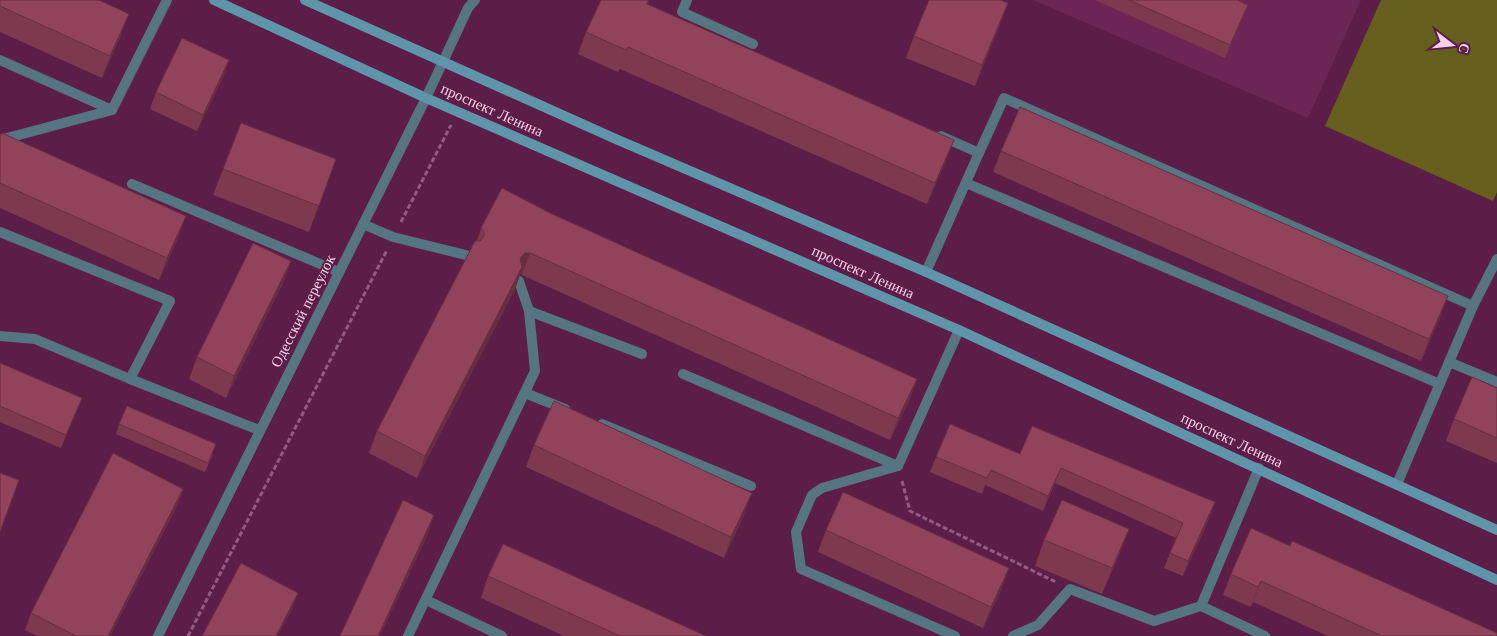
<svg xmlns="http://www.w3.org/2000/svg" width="1497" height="636" font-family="'Libre Baskerville',serif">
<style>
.built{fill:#6c2656}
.green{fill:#675f1e}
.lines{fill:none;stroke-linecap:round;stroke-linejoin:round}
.path{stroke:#935b80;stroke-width:3;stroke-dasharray:5 2.5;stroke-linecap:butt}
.service{stroke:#547581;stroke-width:10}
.minor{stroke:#547581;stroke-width:10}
.tertiary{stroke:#547581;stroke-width:10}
.secondary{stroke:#5f95a8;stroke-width:10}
.wall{fill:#7d3a4e}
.shaded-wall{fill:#662f40}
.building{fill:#91435b;stroke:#662f40}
.labels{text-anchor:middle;stroke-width:4;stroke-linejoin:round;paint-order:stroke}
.street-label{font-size:15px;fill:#f8d0e8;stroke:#5d1d49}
</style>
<rect width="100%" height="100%" fill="#5d1d49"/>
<!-- built -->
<path class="built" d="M 1033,0 L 1361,0 L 1308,118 Z"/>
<!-- green -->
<path class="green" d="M 1381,0 L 1497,0 L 1497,192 L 1493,201 L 1325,126 Z"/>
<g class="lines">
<!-- path -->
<g class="path">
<path d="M 401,222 L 451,125"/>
<path d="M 902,481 L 910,511 L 1056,582"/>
<path d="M 188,636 L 387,250"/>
</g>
<!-- service -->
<g class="service">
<path d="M 687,0 L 682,12 L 753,44"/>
<path d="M 0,60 L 112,110 L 167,0"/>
<path d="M 0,140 L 112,110"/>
<path d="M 979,153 L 1004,98 L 1473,306 L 1397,484"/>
<path d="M 966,183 L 1440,384"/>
<path d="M 132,184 L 339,272"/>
<path d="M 363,224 L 393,237 L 470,256"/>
<path d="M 0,232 L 170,301 L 130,379 L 259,430"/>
<path d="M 926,272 L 979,153 L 941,136"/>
<path d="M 1473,306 L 1497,259"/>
<path d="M 529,311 L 642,354"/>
<path d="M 0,336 L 35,339 L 130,379"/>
<path d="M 1449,362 L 1497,382"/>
<path d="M 683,374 L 898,466"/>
<path d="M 525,393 L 565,409"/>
<path d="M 602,424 L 751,486"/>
<path d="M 1259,468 L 1201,606 L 1265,636"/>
<path d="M 426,600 L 502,636"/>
<path d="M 408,636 L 535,371 L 529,311 L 519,281"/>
<path d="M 955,636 L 801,569 L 796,532 L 812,495 L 822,488 L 898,466 L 959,330"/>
<path d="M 1013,636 L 1038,625 L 1070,589 L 1154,621 L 1201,606"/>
</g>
<!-- minor -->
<path class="minor" d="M 426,98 L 468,8 L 475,0"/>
<!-- tertiary -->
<path class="tertiary" d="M 158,636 L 426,98"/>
<!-- secondary -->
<g class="secondary">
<path d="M 214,0 L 426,98 L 959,330 L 1497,580"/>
<path d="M 305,0 L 618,140 L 926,272 L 1497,530"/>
</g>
</g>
<!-- wall -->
<g class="wall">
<path d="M 0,0 L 121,35 L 102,78 L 0,32 Z"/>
<path d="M 1095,0 L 1237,0 L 1248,5 L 1243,18 L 1225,58 Z"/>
<path d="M 649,5 L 946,161 L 927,204 L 620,69 L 618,72 L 578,54 L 586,32 Z"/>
<path d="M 1000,25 L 975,86 L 906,58 L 914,36 Z"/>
<path d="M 229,60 L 223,77 L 197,131 L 150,109 L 156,92 Z"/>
<path d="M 0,137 L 186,216 L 178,238 L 159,280 L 0,208 Z"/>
<path d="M 1001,151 L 1440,318 L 1421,361 L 993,172 Z"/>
<path d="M 336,159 L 309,232 L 213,195 L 223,169 Z"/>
<path d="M 550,213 L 917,379 L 909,401 L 890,440 L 522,275 L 520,275 L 515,289 L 417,478 L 369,453 L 377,431 L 477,241 L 481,228 Z"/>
<path d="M 291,261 L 283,283 L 226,398 L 189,379 L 197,357 Z"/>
<path d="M 0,363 L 82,398 L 61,448 L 0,422 Z"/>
<path d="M 1497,388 L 1497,463 L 1446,441 L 1454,419 Z"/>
<path d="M 119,424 L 213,454 L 205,472 L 116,434 Z"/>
<path d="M 534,445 L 744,515 L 724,558 L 526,467 Z"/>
<path d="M 1020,454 L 1210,517 L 1183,576 L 1164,568 L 1176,538 L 1055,483 L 1043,511 L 985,485 L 982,494 L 930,472 L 936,457 Z"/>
<path d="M 183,489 L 177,506 L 110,636 L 37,636 L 25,630 L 31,613 Z"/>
<path d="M 1129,529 L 1119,555 L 1102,594 L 1035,566 L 1044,540 Z"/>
<path d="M 826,530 L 1009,568 L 1001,590 L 983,628 L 818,552 Z"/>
<path d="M 1231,574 L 1497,636 L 1328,636 L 1253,602 L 1251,607 L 1223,595 Z"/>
<path d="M 488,576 L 706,636 L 564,636 L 481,598 Z"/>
</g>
<!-- shaded-wall -->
<g class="shaded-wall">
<path d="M 1008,3 L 1000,25 L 975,86 L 982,65 Z"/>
<path d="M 1248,5 L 1243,18 L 1225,58 L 1230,45 Z"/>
<path d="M 129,14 L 121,35 L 102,78 L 110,56 Z"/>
<path d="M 229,60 L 223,77 L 197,131 L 203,115 Z"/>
<path d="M 954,140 L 946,161 L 927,204 L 935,183 Z"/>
<path d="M 186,216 L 178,238 L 159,280 L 167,258 Z"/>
<path d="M 525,253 L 530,253 L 522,275 L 520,275 L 515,289 L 417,478 L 425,456 L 520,258 Z"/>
<path d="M 291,261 L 283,283 L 226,398 L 234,376 Z"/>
<path d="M 1448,296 L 1440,318 L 1421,361 L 1429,339 Z"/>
<path d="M 917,379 L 909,401 L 890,440 L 898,418 Z"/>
<path d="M 82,398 L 77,411 L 61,448 L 66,435 Z"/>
<path d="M 1061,468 L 1055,483 L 1043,511 L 1048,496 Z"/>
<path d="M 183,489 L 177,506 L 110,636 L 108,636 Z"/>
<path d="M 752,493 L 744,515 L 724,558 L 731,537 Z"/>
<path d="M 1215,502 L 1210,517 L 1183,576 L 1188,561 Z"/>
<path d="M 434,515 L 427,537 L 380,636 L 378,636 Z"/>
<path d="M 1129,529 L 1119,555 L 1102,594 L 1112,568 Z"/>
<path d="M 1009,568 L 1001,590 L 983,628 L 991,607 Z"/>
<path d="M 1261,581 L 1253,602 L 1251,607 L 1258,587 Z"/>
<path d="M 298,593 L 292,610 L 278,636 L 276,636 Z"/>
</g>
<!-- building -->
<g class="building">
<path d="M 0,0 L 99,0 L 129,14 L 110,56 L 0,6 Z"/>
<path d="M 601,0 L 649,0 L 647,4 L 954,140 L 935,183 L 628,47 L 626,50 L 586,32 Z"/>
<path d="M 929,0 L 1000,0 L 1008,3 L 982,65 L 914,36 Z"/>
<path d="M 1129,0 L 1237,0 L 1248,5 L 1230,45 Z"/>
<path d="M 182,38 L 229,60 L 203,115 L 156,92 Z"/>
<path d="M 1020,107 L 1448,296 L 1429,339 L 1001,151 Z"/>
<path d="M 241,123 L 336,159 L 319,206 L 223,169 Z"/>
<path d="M 2,133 L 186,216 L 167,258 L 0,183 L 0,137 Z"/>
<path d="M 502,188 L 550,213 L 917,379 L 898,418 L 530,253 L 525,253 L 520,258 L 522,267 L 425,456 L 377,431 L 475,241 L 480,241 L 484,236 L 484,232 L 481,228 Z"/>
<path d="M 253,243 L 291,261 L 234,376 L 197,357 Z"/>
<path d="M 0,363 L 82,398 L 66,435 L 0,406 Z"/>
<path d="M 1472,377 L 1497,388 L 1497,438 L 1454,419 Z"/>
<path d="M 554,401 L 752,493 L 731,537 L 534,445 Z"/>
<path d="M 127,406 L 216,444 L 208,463 L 119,424 Z"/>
<path d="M 950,424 L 1020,454 L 1032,426 L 1215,502 L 1188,561 L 1170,553 L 1183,523 L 1061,468 L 1048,496 L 991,470 L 987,478 L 936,457 Z"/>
<path d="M 113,453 L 183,489 L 108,636 L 76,636 L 31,613 Z"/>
<path d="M 0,473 L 19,480 L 0,532 Z"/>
<path d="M 843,492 L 1009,568 L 991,607 L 826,530 Z"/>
<path d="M 403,500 L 434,515 L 378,636 L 340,636 Z"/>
<path d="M 1062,500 L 1129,529 L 1112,568 L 1044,540 Z"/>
<path d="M 1251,528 L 1290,546 L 1292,541 L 1497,633 L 1497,636 L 1382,636 L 1261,581 L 1258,587 L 1231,574 Z"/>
<path d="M 503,544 L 706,636 L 620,636 L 488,576 Z"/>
<path d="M 241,563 L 298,593 L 276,636 L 202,636 Z"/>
</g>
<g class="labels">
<!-- street labels -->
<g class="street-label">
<text transform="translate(492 110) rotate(24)" y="5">проспект Ленина</text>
<text transform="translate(863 272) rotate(24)" y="5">проспект Ленина</text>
<text transform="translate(303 311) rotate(-63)" y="5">Одесский переулок</text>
<text transform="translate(1232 440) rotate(25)" y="5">проспект Ленина</text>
</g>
</g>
<!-- north arrow -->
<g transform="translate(1452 45) rotate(106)" stroke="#5d1d49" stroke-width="4" paint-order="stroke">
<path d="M0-4L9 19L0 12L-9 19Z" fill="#f8d0e8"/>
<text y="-8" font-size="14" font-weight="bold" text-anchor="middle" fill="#f8d0e8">С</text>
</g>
</svg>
